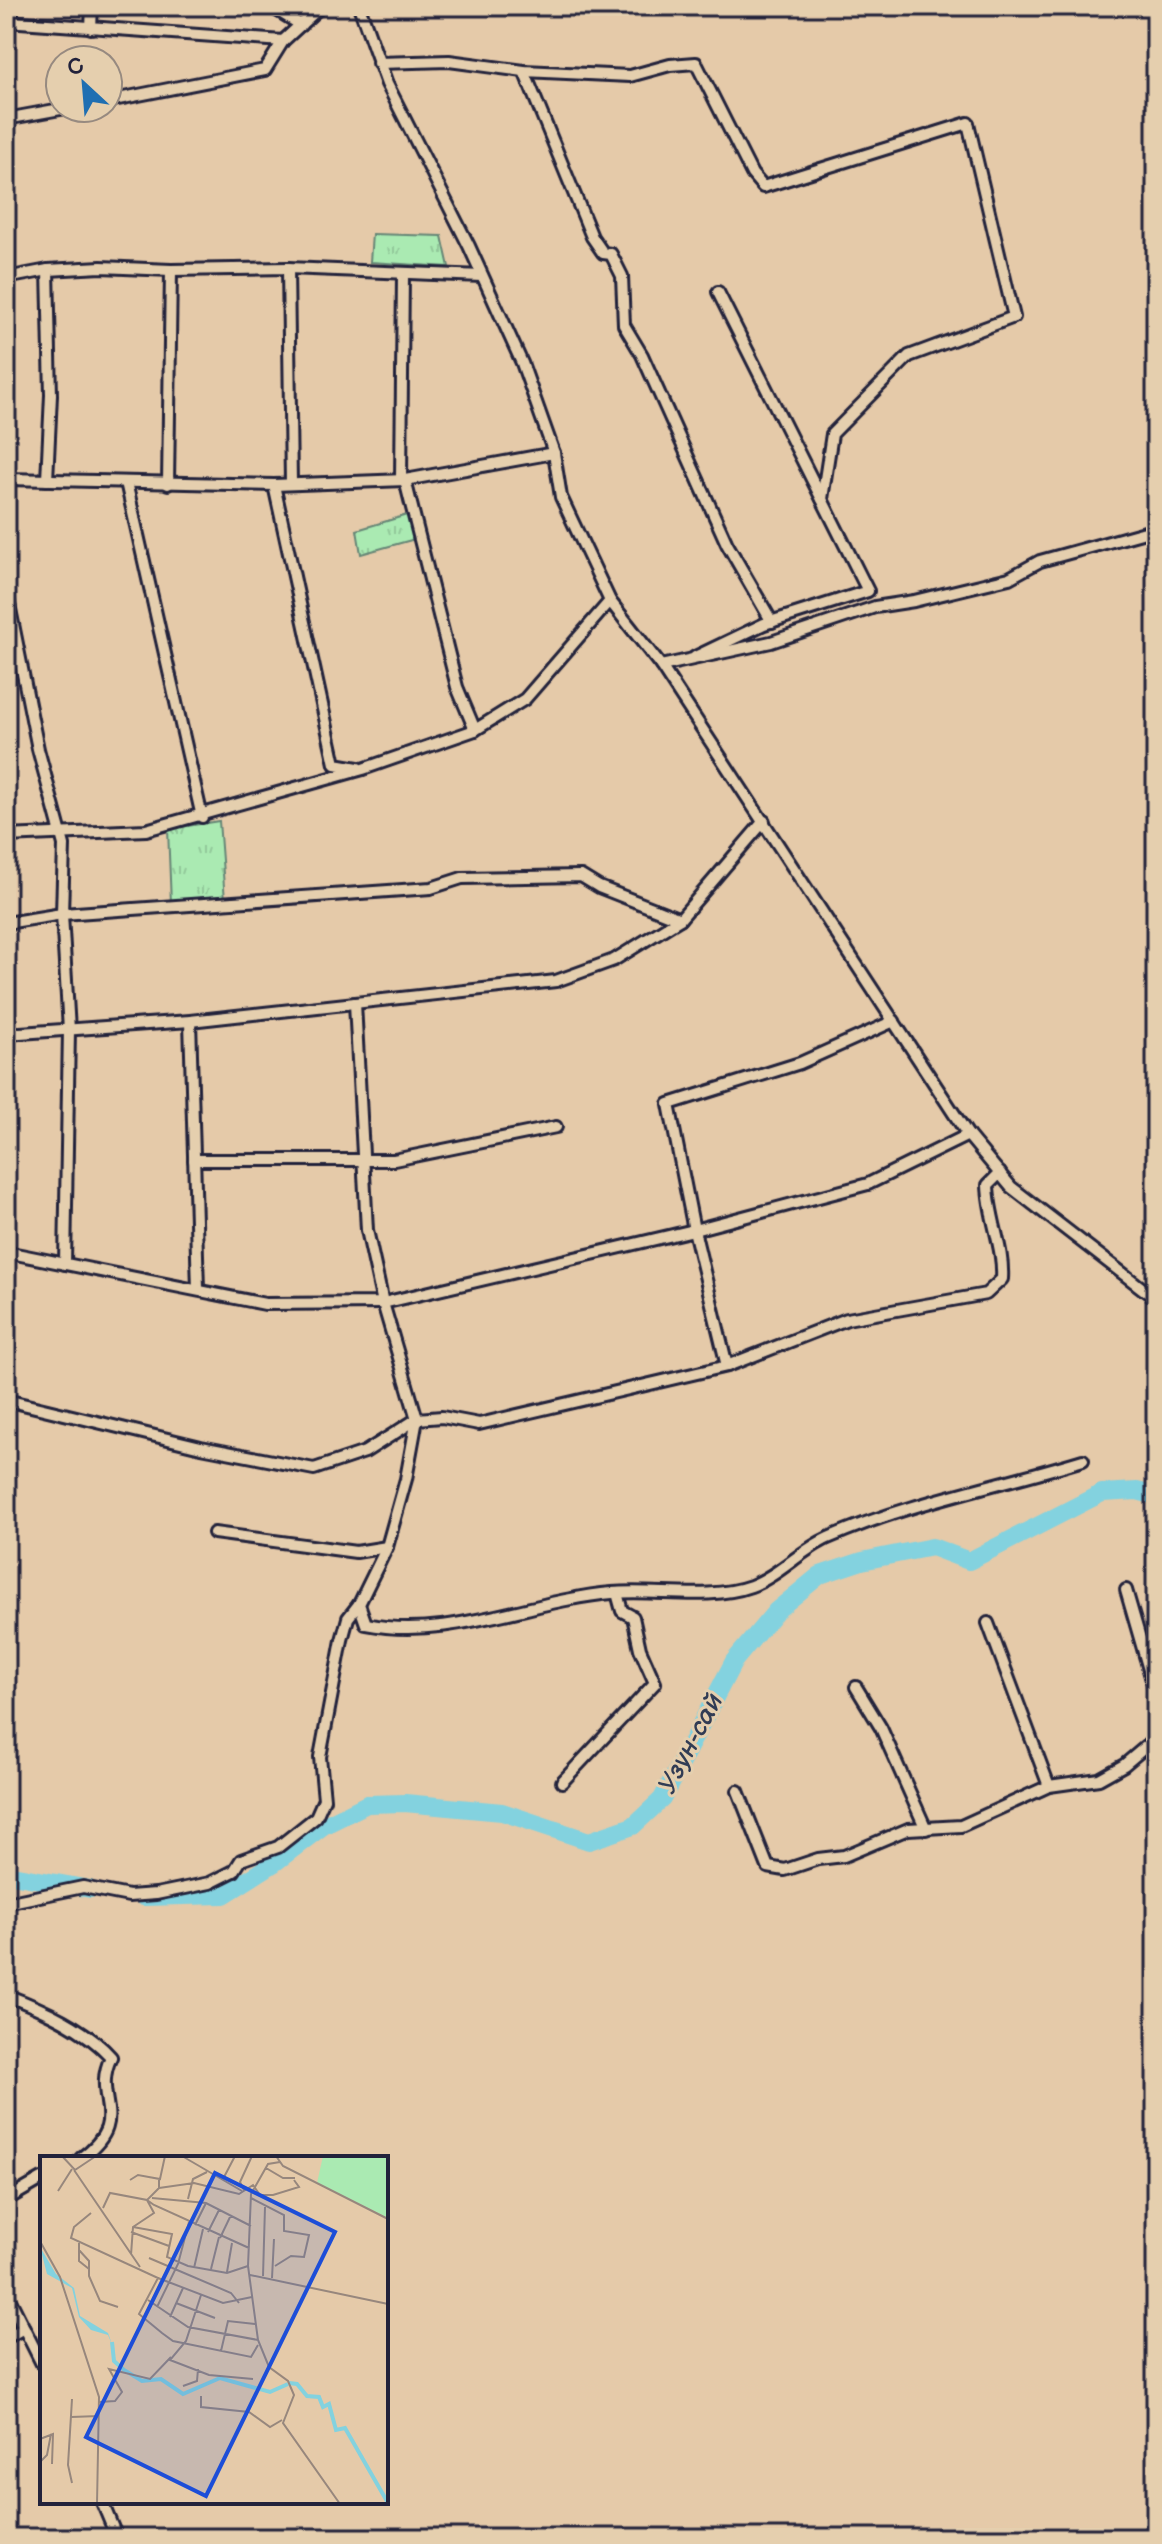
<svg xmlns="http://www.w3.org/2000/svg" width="1162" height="2544" font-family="'Balsamiq Sans',sans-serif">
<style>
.grass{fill:url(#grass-tufts);stroke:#668676;stroke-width:2}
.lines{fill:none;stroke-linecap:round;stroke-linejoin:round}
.river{stroke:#83d2df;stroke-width:18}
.minor-casing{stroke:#22223b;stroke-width:16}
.minor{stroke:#e5cfae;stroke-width:10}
.labels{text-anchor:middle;stroke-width:6;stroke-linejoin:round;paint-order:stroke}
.water-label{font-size:26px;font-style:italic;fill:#313c54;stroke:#e5cfae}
.inset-river{fill:none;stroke:#83d2df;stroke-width:4}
.inset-road{fill:none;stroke:#97877d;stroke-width:2}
.view{fill:#1d4ed8;fill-opacity:0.15;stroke:#1d4ed8;stroke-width:4}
.inset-edge{fill:none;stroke:#22223b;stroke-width:4}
</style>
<defs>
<pattern id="grass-tufts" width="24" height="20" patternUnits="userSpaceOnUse" patternTransform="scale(2)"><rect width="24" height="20" fill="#aaeab2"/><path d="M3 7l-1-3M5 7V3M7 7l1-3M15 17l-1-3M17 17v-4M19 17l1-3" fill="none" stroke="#92c89a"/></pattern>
</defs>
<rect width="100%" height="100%" fill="#e5caa9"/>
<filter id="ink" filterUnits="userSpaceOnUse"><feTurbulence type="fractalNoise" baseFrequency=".0125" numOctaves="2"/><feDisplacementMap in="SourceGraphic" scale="16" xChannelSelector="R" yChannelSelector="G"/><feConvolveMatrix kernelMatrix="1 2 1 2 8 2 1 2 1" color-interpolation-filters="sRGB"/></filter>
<g filter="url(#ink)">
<!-- grass -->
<g class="grass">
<path d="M 372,234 L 442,236 L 449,267 L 370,262 Z"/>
<path d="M 407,515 L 415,539 L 361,554 L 357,530 Z"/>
<path d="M 219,821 L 225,900 L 171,904 L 168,829 Z"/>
</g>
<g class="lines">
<!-- river -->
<g class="river">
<path d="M 6,1874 L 90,1889"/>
<path d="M 143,1897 L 224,1895 L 273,1864 L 323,1826 L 367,1804 L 405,1803 L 502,1812 L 589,1841 L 633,1826 L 662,1799 L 734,1661 L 776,1611 L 820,1575 L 862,1561 L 932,1547 L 969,1561 L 1102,1493 L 1137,1491 L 1156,1496"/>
</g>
<defs>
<g id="minor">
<path d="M 270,6 L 301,25"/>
<path d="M 359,6 L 387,84 L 469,246 L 522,363 L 554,453 L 561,497 L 610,601 L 661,666 L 968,1135 L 1011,1187 L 1156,1299"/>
<path d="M 6,21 L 283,41"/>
<path d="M 91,28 L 92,6"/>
<path d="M 378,63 L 449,61 L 524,71 L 630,76 L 670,65 L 696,63 L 752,174 L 763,187 L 968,123 L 1014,317 L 909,356 L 832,434 L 822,499"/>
<path d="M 524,71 L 592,237 L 603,253 L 611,254 L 622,276 L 624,325 L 642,355 L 727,544 L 772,622"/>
<path d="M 108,101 L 265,70 L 283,41 L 321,6"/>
<path d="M 6,119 L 66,108"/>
<path d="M 288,268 L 291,484"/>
<path d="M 6,278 L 48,270 L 101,267 L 171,270 L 288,268 L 482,276"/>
<path d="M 6,479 L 274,485 L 405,480 L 554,453"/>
<path d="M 401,479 L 403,274"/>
<path d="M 47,480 L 51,395 L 48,270"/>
<path d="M 405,480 L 457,687 L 475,730"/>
<path d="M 126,482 L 202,817"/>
<path d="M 168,484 L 171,270"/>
<path d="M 274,485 L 335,764 L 358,768"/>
<path d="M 6,589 L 38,749 L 64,845 L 62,914 L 69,1030 L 65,1264"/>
<path d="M 695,657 L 764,624 L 868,591 L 718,292"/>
<path d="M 661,666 L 771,642 L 875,607 L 914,601 L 1009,578 L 1040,561 L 1156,529"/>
<path d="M 6,836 L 146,830 L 363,769 L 475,730 L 525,699 L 610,601"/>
<path d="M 6,923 L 62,914 L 431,888 L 462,878 L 581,876 L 599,887 L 680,919"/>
<path d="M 355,1003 L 367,1230 L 383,1303 L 417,1419 L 406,1479 L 387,1547 L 359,1604 L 366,1624 C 448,1641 531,1600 612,1593 C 656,1589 709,1601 751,1586 C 778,1576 801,1550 828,1538 C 910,1502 998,1486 1083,1460"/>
<path d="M 190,1021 L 198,1289"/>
<path d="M 6,1034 L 190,1021 L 556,981 L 614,960 L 680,919 L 764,821"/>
<path d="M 194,1160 L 394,1160 L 556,1127"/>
<path d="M 6,1252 L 265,1304 L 383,1303 L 694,1230 L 868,1184 L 968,1135"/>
<path d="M 727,1366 L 694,1230 L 669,1104 L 800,1063 L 894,1021"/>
<path d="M 6,1400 L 201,1447 L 314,1469 L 365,1452 L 417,1419 L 442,1417 L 479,1424 L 727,1366 L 847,1319 L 986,1294 L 1002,1279 C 1004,1247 989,1219 988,1185 L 1000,1173"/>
<path d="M 214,1533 L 356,1552 L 387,1547"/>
<path d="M 1126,1590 L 1156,1694"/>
<path d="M 988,1623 L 1049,1786"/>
<path d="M 856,1687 L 881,1728 L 926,1829"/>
<path d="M 562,1782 L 655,1683 L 640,1649 L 633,1617 L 622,1611 L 617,1593"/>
<path d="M 738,1791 L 768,1867 L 785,1870 L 818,1859 L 844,1856 L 908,1829 L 961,1826 L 1049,1786 L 1099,1779 L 1124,1765 L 1156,1738"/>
<path d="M 6,1903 L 83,1887 L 129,1896 L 156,1894 L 210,1883 L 234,1871 L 241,1860 L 278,1847 L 316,1817 L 324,1799 L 320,1757 L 342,1640 L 348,1618 L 359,1604"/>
<path d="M 6,1995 C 43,2009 85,2028 111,2057 C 90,2100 134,2119 81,2158"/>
<path d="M 6,2200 L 42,2179"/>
<path d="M 6,2292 L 42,2364"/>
<path d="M 6,2338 L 24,2328"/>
<path d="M 102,2502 L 117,2538"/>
</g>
</defs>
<!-- minor casing -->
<use href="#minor" class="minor-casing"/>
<!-- minor -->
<use href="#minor" class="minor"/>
</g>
</g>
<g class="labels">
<!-- water labels -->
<g class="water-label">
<text transform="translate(690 1743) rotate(-62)" y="9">Узун-сай</text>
</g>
</g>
<!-- overview -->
<g transform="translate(40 2156)">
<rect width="348" height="348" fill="#e5caa9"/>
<path d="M 283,0 L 348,0 L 348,62 L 277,27 Z" fill="#aaeab2"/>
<path d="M 0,91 L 16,118 L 34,132 L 40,160 L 68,177 L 73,191 L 68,179 L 51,174 L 39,161 L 32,132 L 7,118 Z" fill="#83d2df"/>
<path class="inset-river" d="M 72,186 L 74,205 L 84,214 L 102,225 L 121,223 L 143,238 L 180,222 L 230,236 L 248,228M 249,227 L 257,228 L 267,240 L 279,241 L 283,251 L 289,248 L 296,274 L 305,272 L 348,347"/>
<path class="inset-road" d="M 22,0 L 35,14 L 56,0M 142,0 L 202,35M 236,0 L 243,10 L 348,63M 240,6 L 228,8 L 211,38 L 208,110 L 218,184 L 229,211 L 248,225 L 254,239 L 243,267 L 300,348M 226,12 L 243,22 L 255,22M 34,14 L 100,111M 183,23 L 195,0M 90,24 L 98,19 L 120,23 L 125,0M 119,24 L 119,32 L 107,44 L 114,49 L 209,92M 119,32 L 154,27 L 199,38 L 213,29 L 220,39 L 233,39 L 259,31 L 254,24M 204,34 L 200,26 L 212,0M 18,35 L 32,13M 112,42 L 166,47 L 211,70M 211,42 L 244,59 L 244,75 L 269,79 L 264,101 L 251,100 L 235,110M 148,43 L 153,23 L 167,16M 0,46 L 1,87 L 20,121 L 59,241 L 57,348M 63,52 L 70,37 L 107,44 L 114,57 L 93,71 L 91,99M 51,57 L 34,71 L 31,82 L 118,122 L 99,158 L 122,177 L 133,185 L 211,201 L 218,189M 155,69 L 166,47M 93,71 L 132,78 L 127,101 L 148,110 L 187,117 L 208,110M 91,76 L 129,90M 168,76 L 179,54M 180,82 L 191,59M 39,87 L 39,105 L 49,113M 39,94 L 49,105 L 49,120 L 60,145 L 78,151M 109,102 L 191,137 L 199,147M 154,112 L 163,73M 171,113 L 179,81M 187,116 L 192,87M 210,119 L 348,148M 223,120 L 225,51M 118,122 L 183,147 L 212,141M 232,122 L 234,83M 161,139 L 146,185 L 130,204 L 169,219 L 213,223M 108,144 L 148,171 L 218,184M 136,147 L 175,162M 117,151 L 138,108 L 149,66M 130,161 L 143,132M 181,195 L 188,165 L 215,168M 143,230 L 157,225 L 158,213M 161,240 L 161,251 L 209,256 L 230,271 L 242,264M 59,246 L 75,245 L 82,236 L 69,213 L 110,223 L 131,201M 31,261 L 59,260M 0,283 L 13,278 L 12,308M 0,306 L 7,299 L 11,278M 32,327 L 28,309 L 32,243"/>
<path class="view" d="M 175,17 L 295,76 L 166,340 L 46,281 Z"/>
<rect width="348" height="348" class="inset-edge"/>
</g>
<!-- margin -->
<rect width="1162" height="2544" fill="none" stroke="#e5cfae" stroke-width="32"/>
<rect x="16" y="16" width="1130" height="2512" fill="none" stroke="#22223b" stroke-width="3" filter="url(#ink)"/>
<!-- north arrow -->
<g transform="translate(84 84) rotate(334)"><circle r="38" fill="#e5cfae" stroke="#978a80" stroke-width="2"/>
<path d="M0-6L14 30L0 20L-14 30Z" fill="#1f6fb2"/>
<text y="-12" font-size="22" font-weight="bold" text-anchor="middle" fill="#22223b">С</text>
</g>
</svg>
